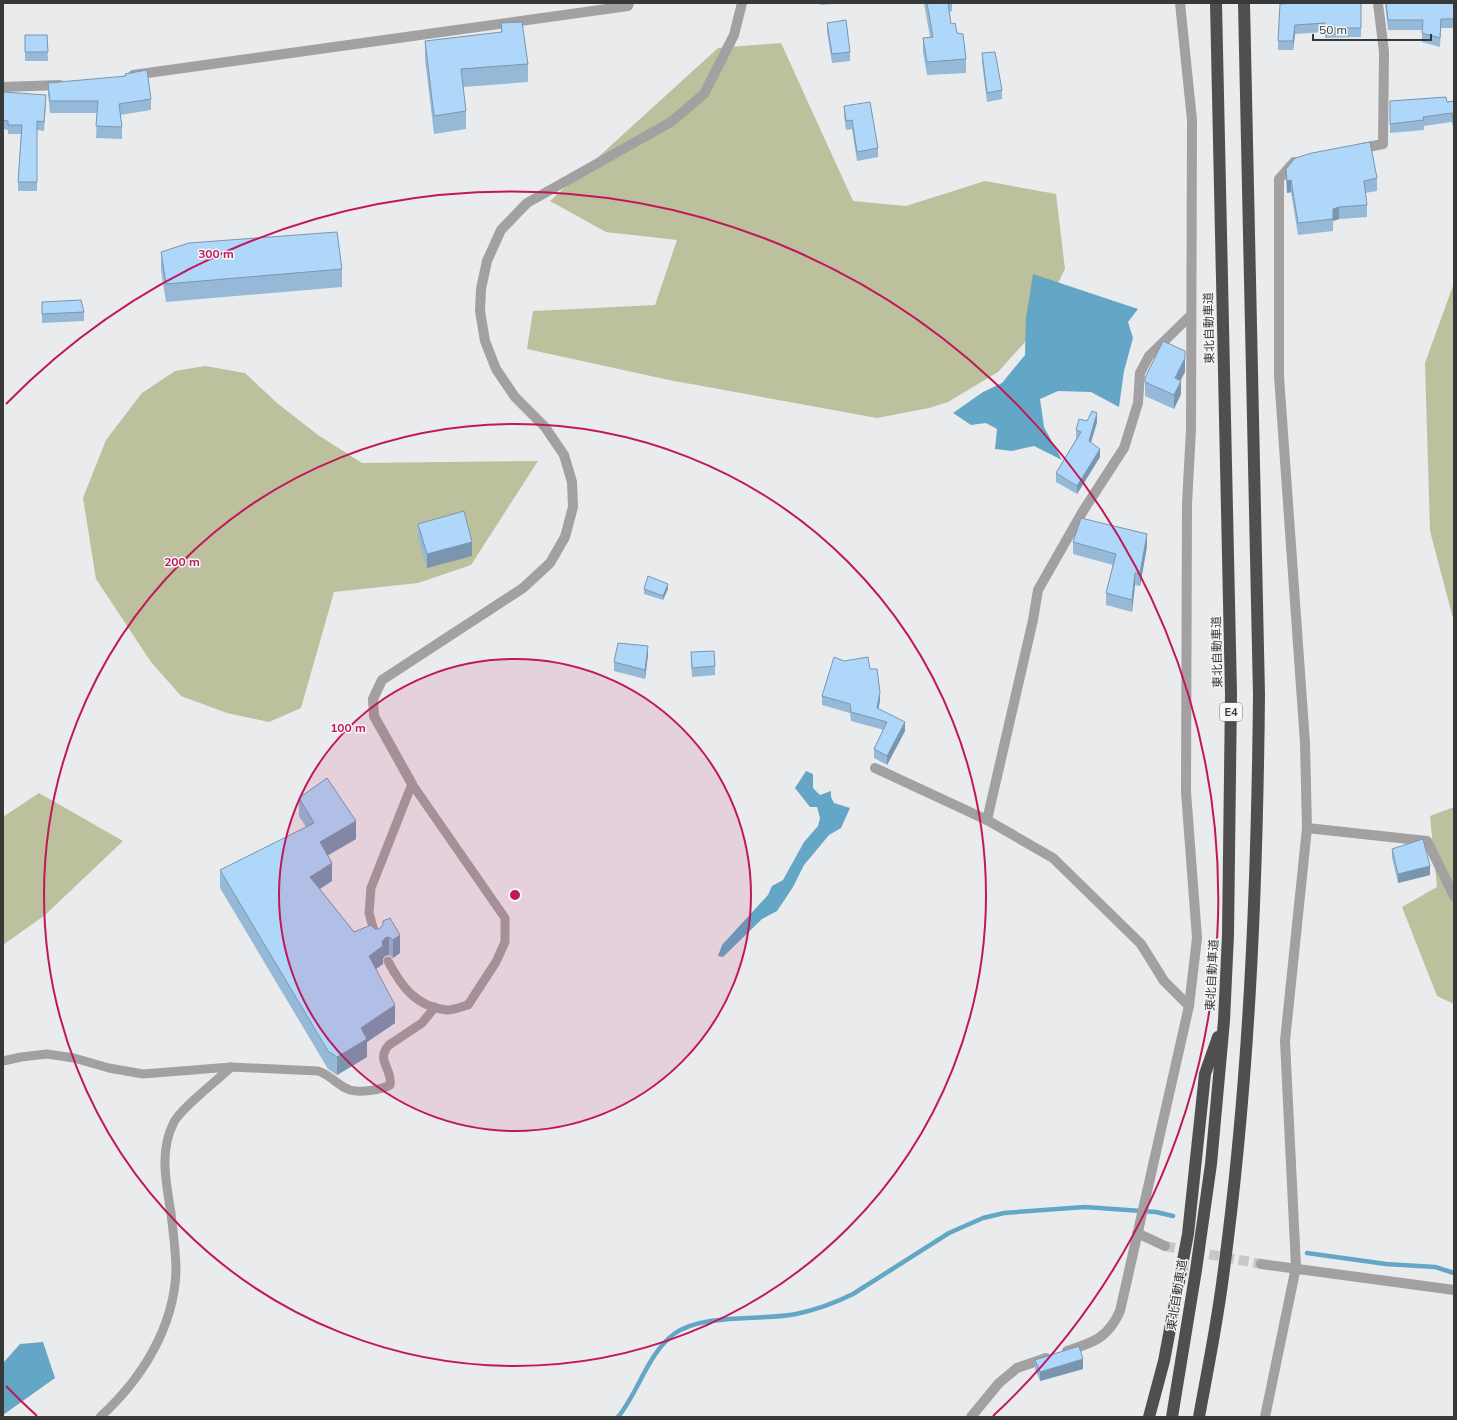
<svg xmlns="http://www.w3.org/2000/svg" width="1457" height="1420" font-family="Mulish,'Noto Sans JP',sans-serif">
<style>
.green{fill:#bcc09c}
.water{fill:#64a6c5}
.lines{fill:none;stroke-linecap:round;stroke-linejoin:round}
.stream{stroke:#64a6c5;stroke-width:4.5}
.street-tunnel{stroke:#c5c7c9;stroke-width:10;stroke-dasharray:10 5;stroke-linecap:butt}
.lane{stroke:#a2a0a0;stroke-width:9}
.street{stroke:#a2a0a0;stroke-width:10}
.highway{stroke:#504e4e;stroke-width:12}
.wall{fill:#96b9d7}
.shaded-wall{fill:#7a96af}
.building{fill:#afd7fa;stroke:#7a96af}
.ring{fill:none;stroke:#c2185b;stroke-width:2}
.labels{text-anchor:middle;stroke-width:3;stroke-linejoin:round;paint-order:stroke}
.shield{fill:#f6f8fa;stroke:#707272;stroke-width:1}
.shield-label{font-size:11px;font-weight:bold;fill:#373838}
.street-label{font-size:12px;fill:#373838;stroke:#f6f8fa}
.centre{fill:#c2185b;stroke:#f6f8fa;stroke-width:2}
.ring-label{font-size:12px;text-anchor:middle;font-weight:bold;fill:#c2185b;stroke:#f6f8fa;stroke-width:3;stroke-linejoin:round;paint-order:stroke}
</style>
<rect width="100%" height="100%" fill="#e9ebed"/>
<!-- green -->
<g class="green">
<path d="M 781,43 L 853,201 L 906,206 L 985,181 L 1056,194 L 1065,269 L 1033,333 L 998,372 L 948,402 L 929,408 L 877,418 L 669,380 L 527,349 L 533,311 L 655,305 L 677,240 L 606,232 L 550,201 L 718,48 Z"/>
<path d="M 1454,283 L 1454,622 L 1430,531 L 1425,363 Z"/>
<path d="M 205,366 L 245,373 L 277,403 L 318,435 L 362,463 L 538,461 L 471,565 L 418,583 L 334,592 L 301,708 L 269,722 L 227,713 L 181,696 L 151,662 L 96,579 L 83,498 L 106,440 L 142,393 L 175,371 Z"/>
<path d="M 39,793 L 123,841 L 45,915 L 3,945 L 3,817 Z"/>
<path d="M 1454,807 L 1454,1004 L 1437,996 L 1402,907 L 1437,887 L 1430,816 Z"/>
</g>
<!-- water -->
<g class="water">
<path d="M 1033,274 L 1138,309 L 1128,322 L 1133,338 L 1124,371 L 1119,407 L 1091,392 L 1058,391 L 1040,399 L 1044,427 L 1062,460 L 1034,446 L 1012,451 L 995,449 L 997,429 L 986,423 L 971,425 L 953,413 L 983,392 L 1002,383 L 1025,355 L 1026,318 Z"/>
<path d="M 806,771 L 813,774 L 813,788 L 820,795 L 831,791 L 831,797 L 834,803 L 850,808 L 841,828 L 829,835 L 804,865 L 793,887 L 777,911 L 762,919 L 723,957 L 718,956 L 722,945 L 768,895 L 772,886 L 783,880 L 804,842 L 818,826 L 820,818 L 817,807 L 810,807 L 795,788 Z"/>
<path d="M 43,1342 L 55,1378 L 3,1415 L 3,1363 L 20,1344 Z"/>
</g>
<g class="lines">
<!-- stream -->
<g class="stream">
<path d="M 1307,1253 L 1386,1264 L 1435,1267 L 1454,1273"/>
<path d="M 618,1417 C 638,1393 648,1353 674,1334 C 701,1313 762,1321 796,1314 C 815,1310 835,1303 853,1294 L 949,1233 L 983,1218 L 1004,1213 L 1085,1207 L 1156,1212 L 1173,1216"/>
</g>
<!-- street-tunnel -->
<path class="street-tunnel" d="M 1165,1246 L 1261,1264"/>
<!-- lane -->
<g class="lane">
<path d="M 376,938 L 369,913 L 371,888 L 412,784 L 505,918 L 505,942 L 496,962 L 468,1005 C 461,1007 453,1010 447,1010 C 416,1007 401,986 388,961"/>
<path d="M 3,1061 L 21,1057 L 47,1054 L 74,1058 L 109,1068 L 143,1074 L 231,1067 L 318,1071 C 331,1075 339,1087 350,1090 C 360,1093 381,1090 390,1085 C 393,1069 375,1060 389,1045 L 422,1023 L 435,1007"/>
<path d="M 100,1417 C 141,1380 174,1328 176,1271 C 176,1251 173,1232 171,1213 C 166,1182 159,1151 174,1122 C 182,1107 218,1080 231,1067"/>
</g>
<!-- street -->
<g class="street">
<path d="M 133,75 L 628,6 L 629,3"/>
<path d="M 3,87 L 60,85"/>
<path d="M 1358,149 L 1383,144 L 1384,52 L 1378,3"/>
<path d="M 875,768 L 987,820 L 1053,858 L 1141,944 L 1164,981 L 1189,1006"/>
<path d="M 412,784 L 374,716 L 373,699 L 382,680 L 523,588 L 550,563 L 565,537 L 573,507 L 572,482 L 564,455 L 545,427 L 515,397 L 496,369 L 485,341 L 480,311 L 481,289 L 487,261 L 501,230 L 527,203 L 671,122 L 704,94 L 734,35 L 742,3"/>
<path d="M 987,820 L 1033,620 L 1038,590 L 1083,511 L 1124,448 L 1138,403 L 1140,373 L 1149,356 L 1190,316"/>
<path d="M 1307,828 L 1427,841 L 1454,896"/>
<path d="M 1137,1233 L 1165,1246"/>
<path d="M 1261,1264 L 1454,1290"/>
<path d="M 1067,1351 C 1094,1342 1108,1338 1120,1311 L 1189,1006 L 1197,938 L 1186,792 L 1187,504 L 1191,429 L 1192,120 L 1180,3"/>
<path d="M 971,1417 L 999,1383 L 1017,1368 L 1046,1358"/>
<path d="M 1265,1417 L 1296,1267 L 1285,1041 L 1307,828 L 1305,743 L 1279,376 L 1279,179 L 1294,162"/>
</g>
<!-- highway -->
<g class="highway">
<path d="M 1149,1417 L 1164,1361 L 1188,1234 L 1205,1074 L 1218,1037"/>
<path d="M 1172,1417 L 1196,1270 L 1211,1164 L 1224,1021 L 1228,935 L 1231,694 L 1216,3"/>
<path d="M 1199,1417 C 1207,1373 1216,1329 1222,1284 C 1249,1089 1257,892 1259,695 L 1244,3"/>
</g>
</g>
<!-- wall -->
<g class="wall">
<path d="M 820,3 L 844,3 L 821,5 Z"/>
<path d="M 924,3 L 952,3 L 952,11 L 949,12 L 951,24 L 957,33 L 966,59 L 966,73 L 927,75 L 923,52 L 923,38 L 930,37 Z"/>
<path d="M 1361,3 L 1361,37 L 1325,38 L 1325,32 L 1295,34 L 1293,50 L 1278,50 L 1278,41 L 1280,4 Z"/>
<path d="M 1385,3 L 1454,3 L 1454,28 L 1441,28 L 1440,47 L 1422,42 L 1422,30 L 1388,30 Z"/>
<path d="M 501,23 L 528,64 L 528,82 L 463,87 L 466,111 L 466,129 L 434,134 L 425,59 L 425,41 L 501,32 Z"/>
<path d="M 827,23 L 850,52 L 850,61 L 832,63 L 827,32 Z"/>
<path d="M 25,35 L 47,35 L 48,61 L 25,61 Z"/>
<path d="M 982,53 L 1002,90 L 1002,99 L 987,102 L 982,62 Z"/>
<path d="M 48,83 L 151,99 L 151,110 L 120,115 L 122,127 L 122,139 L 96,138 L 97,113 L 50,113 L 48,94 Z"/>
<path d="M 3,92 L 46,104 L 44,131 L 37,130 L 37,191 L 18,191 L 18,182 L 21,134 L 8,134 L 8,130 L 3,129 Z"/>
<path d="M 1454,101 L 1454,134 L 1452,122 L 1424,126 L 1424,130 L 1390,133 L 1390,124 L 1447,102 Z"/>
<path d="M 844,106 L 878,148 L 878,157 L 857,161 L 852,129 L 846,130 L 844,115 Z"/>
<path d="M 1286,169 L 1377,178 L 1377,191 L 1365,193 L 1367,205 L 1367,217 L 1339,219 L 1333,221 L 1333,231 L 1298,235 L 1291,192 L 1287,193 L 1286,181 Z"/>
<path d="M 161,252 L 342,269 L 342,287 L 166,302 L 161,270 Z"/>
<path d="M 42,302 L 84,312 L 84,321 L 42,323 Z"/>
<path d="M 1185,351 L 1185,372 L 1180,380 L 1181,394 L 1174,409 L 1145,396 L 1145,382 Z"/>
<path d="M 1087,421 L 1097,422 L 1091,442 L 1100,457 L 1077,494 L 1056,482 L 1056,473 L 1076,439 L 1076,430 Z"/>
<path d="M 418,524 L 472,556 L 427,568 L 418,537 Z"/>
<path d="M 1073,542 L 1147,546 L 1140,586 L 1135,585 L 1132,612 L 1106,605 L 1106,593 L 1113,565 L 1073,554 Z"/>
<path d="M 644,589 L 668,589 L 663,600 L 644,594 Z"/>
<path d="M 691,652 L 715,666 L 715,675 L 692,677 L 691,661 Z"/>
<path d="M 648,655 L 645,679 L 614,671 L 614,662 Z"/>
<path d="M 844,661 L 870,669 L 880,701 L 878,708 L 905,731 L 887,765 L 874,758 L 874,749 L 884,730 L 851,721 L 850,713 L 822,705 L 822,696 Z"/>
<path d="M 299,798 L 356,839 L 328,855 L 332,881 L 320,889 L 354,932 L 379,929 L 383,925 L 383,921 L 400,953 L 393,958 L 389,955 L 385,956 L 383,959 L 383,964 L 376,969 L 395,1023 L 367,1042 L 367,1057 L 337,1075 L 328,1069 L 220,888 L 220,870 L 306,827 L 299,816 Z"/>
<path d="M 1392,849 L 1430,875 L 1398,883 L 1392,858 Z"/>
<path d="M 1035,1360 L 1083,1369 L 1040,1381 L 1035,1369 Z"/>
</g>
<!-- shaded-wall -->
<g class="shaded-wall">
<path d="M 1295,25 L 1295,34 L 1293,50 L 1293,41 Z"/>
<path d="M 1291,180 L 1291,192 L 1287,193 L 1287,181 Z"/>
<path d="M 1339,207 L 1339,219 L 1333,221 L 1333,209 Z"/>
<path d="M 1185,358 L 1185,372 L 1175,391 L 1175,378 Z"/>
<path d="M 1181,381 L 1181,394 L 1174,409 L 1174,395 Z"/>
<path d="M 1097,413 L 1097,422 L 1089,449 L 1089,441 Z"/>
<path d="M 1100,449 L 1100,457 L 1077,494 L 1077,486 Z"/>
<path d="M 1147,534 L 1147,546 L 1140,586 L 1140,573 Z"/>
<path d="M 472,542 L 472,556 L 427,568 L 427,554 Z"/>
<path d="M 1135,573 L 1135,585 L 1132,612 L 1132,600 Z"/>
<path d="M 668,584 L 668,589 L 663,600 L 663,596 Z"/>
<path d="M 648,646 L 648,655 L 645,679 L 645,670 Z"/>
<path d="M 880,692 L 880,701 L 877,717 L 877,708 Z"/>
<path d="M 905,722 L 905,731 L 887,765 L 887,756 Z"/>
<path d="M 356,821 L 356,839 L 320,860 L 320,842 Z"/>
<path d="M 332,863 L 332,881 L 310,895 L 310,877 Z"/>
<path d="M 1430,866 L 1430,875 L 1398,883 L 1398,874 Z"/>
<path d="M 400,935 L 400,953 L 393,958 L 393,940 Z"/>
<path d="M 389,937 L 389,955 L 385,956 L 383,959 L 383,964 L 369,974 L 369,956 L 382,942 L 385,938 Z"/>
<path d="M 395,1005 L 395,1023 L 367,1042 L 367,1057 L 337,1075 L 337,1057 L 361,1028 Z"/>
<path d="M 1083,1359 L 1083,1369 L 1040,1381 L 1040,1372 Z"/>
</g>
<!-- building -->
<g class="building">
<path d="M 927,3 L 948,3 L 951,24 L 955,23 L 957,33 L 963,34 L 966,59 L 927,62 L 923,38 L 933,37 Z"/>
<path d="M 1293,3 L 1361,3 L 1361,28 L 1325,28 L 1325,23 L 1295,25 L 1293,41 L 1278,41 L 1280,4 Z"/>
<path d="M 1386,3 L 1454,3 L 1454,19 L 1441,19 L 1440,38 L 1422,33 L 1423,20 L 1388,20 Z"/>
<path d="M 846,20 L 850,52 L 832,54 L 827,23 Z"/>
<path d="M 522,22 L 528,64 L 461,69 L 466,111 L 434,116 L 425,41 L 502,32 L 501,23 Z"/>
<path d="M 25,35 L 47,35 L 48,52 L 25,52 Z"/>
<path d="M 995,52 L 1002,90 L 987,93 L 982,53 Z"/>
<path d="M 147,70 L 151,99 L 119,104 L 122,127 L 96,126 L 98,101 L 50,101 L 48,83 L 126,76 L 125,74 Z"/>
<path d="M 3,92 L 46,95 L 44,122 L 37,121 L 37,182 L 18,182 L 22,125 L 8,125 L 8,121 L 3,120 Z"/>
<path d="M 1446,97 L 1447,102 L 1454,101 L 1454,125 L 1452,113 L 1423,117 L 1424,120 L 1390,124 L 1390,101 Z"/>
<path d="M 870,102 L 878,148 L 857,152 L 852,120 L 846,121 L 844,106 Z"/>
<path d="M 1370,142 L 1377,178 L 1364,181 L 1367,205 L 1339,207 L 1333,209 L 1333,219 L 1298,223 L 1291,180 L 1287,181 L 1286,169 L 1295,158 L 1312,153 Z"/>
<path d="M 337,232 L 342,269 L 166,284 L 161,252 L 189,243 Z"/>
<path d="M 81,300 L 84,312 L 42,314 L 42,302 Z"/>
<path d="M 1163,341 L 1185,351 L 1185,358 L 1175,378 L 1181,381 L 1174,395 L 1145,382 L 1145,378 Z"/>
<path d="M 1092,411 L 1097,413 L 1089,441 L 1100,449 L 1077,486 L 1056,473 L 1081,432 L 1076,430 L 1079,419 L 1087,421 Z"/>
<path d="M 464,511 L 472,542 L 427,554 L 418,524 Z"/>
<path d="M 1081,518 L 1147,534 L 1140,573 L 1135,573 L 1132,600 L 1106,593 L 1116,554 L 1073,542 Z"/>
<path d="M 648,576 L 668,584 L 663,596 L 644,589 Z"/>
<path d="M 618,643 L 648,646 L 645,670 L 614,662 Z"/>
<path d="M 714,651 L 715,666 L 692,668 L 691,652 Z"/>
<path d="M 834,657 L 844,661 L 868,657 L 870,669 L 877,669 L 880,692 L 877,708 L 905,722 L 887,756 L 874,749 L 887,722 L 851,712 L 850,704 L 822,696 Z"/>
<path d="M 327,778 L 356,821 L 320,842 L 332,863 L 310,877 L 354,932 L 371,925 L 375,929 L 379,929 L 383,925 L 383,921 L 390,918 L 400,935 L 393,940 L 389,937 L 385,938 L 382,942 L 383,946 L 369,956 L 395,1005 L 361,1028 L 367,1039 L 337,1057 L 328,1051 L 220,870 L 314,823 L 299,798 Z"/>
<path d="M 1423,839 L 1430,866 L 1398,874 L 1392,849 Z"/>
<path d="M 1079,1346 L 1083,1359 L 1040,1372 L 1035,1360 Z"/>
</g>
<!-- distance rings -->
<circle cx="515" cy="895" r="236" fill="#c2185b" fill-opacity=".12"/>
<g class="ring">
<circle cx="515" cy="895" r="236"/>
<circle cx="515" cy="895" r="471"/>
<path d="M37 1416A707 707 0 0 1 6 1386M6 404A707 707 0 1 1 993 1416"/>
</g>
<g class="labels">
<!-- shield labels -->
<rect class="shield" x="1220" y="703" width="22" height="18" rx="3"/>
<g class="shield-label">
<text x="1231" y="716">E4</text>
</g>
<!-- street labels -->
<g class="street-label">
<text transform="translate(1209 328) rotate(-91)" y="4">東北自動車道</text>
<text transform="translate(1217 652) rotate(-91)" y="4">東北自動車道</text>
<text transform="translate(1212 975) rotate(-87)" y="4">東北自動車道</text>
<text transform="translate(1177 1295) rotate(-81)" y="4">東北自動車道</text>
</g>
</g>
<circle cx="515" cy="895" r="6" class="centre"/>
<g class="ring-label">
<text x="216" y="258">300 m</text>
<text x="182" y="566">200 m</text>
<text x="348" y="732">100 m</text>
</g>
<!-- border -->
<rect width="1457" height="1420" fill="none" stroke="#373838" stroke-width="8"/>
<!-- scale -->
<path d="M1313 34v6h118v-6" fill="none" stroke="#373838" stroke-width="2"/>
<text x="1319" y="34" font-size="12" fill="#373838" stroke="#f6f8fa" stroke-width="3" paint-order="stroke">50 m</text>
</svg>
